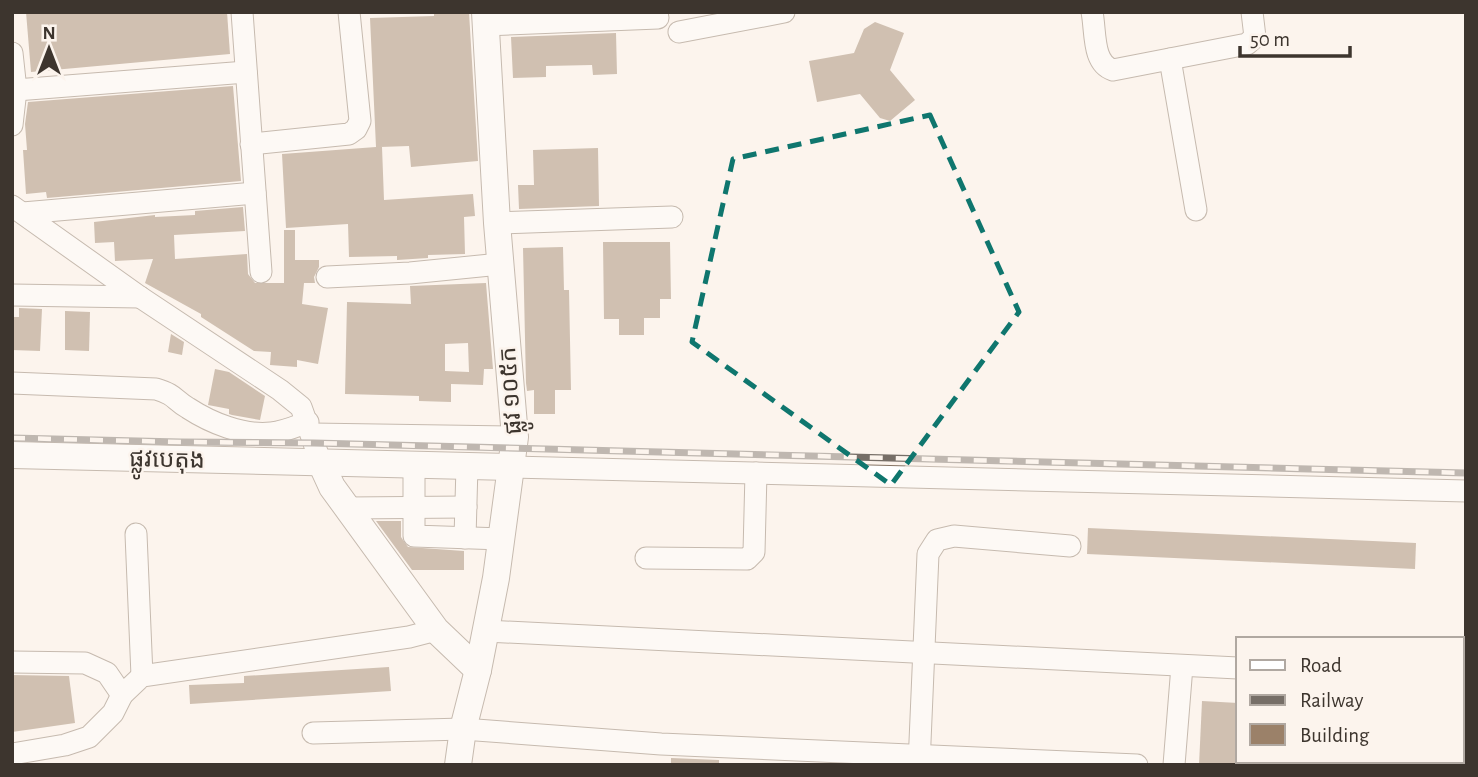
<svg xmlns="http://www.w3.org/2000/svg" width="1478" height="777" font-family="'Alegreya Sans','Noto Sans Khmer',sans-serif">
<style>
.building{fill:#9b8169;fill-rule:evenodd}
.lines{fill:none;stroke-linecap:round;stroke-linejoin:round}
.minor-casing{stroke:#867464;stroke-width:23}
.major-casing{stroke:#867464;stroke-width:28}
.minor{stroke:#fff;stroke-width:21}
.major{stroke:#fff;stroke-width:26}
.rail-casing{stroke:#766e67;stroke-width:7}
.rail{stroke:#fcf4ed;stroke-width:4.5;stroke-dasharray:13;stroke-linecap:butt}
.marked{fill:none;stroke:#0f766e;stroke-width:5;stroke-dasharray:14 9;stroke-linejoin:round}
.labels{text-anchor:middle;stroke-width:5;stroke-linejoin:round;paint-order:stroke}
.street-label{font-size:24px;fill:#3d352e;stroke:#fcf4ed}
</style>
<rect width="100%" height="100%" fill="#fcf4ed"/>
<!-- building -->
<g class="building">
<path d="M 26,12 L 227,12 L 230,54 L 31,72 Z"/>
<path d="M 434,12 L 469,12 L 478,161 L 411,167 L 409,146 L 380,147 L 382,147 L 384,200 L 473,194 L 475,216 L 464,217 L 465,254 L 428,255 L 428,258 L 397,260 L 397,256 L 349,257 L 348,224 L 286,228 L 282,154 L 376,147 L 370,18 L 434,16 Z"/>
<path d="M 875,22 L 904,33 L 890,70 L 915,100 L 890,121 L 880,118 L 860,94 L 817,102 L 809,61 L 854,53 L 864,29 Z"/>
<path d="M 616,33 L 617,74 L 593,75 L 592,65 L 546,66 L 546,77 L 513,78 L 511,37 Z"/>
<path d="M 233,86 L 241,181 L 47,198 L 46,192 L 26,194 L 23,150 L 27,150 L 25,124 L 28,102 Z"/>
<path d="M 598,148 L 599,206 L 519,209 L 518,185 L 534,185 L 533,150 Z"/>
<path d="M 243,207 L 245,231 L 174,235 L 175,259 L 247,254 L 248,274 L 255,283 L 284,283 L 284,230 L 295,230 L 295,260 L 319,260 L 319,267 L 314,277 L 315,283 L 304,283 L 302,304 L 328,308 L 318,364 L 297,360 L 297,367 L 270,365 L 271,352 L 254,351 L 201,317 L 201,314 L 145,283 L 153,259 L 115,261 L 114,242 L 95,243 L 94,222 L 155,215 L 155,217 L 195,215 L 195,211 Z"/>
<path d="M 603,242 L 670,242 L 671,299 L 660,299 L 660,318 L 644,318 L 644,335 L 619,335 L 619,319 L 604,319 Z"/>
<path d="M 563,247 L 564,290 L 569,290 L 571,390 L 555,390 L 555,414 L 534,414 L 534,390 L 527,391 L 526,383 L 523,248 Z"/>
<path d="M 486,283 L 493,369 L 484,369 L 483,385 L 451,384 L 451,402 L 419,401 L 419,396 L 345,394 L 347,302 L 411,304 L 410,286 ZM 468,343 L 469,372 L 445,371 L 445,344 Z"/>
<path d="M 19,308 L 42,309 L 40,351 L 12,350 L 12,317 L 19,317 Z"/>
<path d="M 65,311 L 90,312 L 89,351 L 65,350 Z"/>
<path d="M 171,334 L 184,342 L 182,355 L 168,352 Z"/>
<path d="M 215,369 L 229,372 L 265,396 L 260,420 L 232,415 L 229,414 L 229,409 L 208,405 Z"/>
<path d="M 376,521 L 401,521 L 401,537 L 408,547 L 464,551 L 464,570 L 412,570 Z"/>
<path d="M 1088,528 L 1416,543 L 1415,569 L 1087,554 Z"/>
<path d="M 389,667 L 391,691 L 190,704 L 189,685 L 244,683 L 244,676 Z"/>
<path d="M 12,675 L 69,676 L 75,723 L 12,732 Z"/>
<path d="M 1202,701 L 1238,703 L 1238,765 L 1199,765 Z"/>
<path d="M 671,758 L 719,760 L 719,765 L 671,765 Z"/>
</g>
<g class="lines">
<defs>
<g id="minor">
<path d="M 242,12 L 261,272"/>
<path d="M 1092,12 C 1096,32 1092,63 1113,70 L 1247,44 L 1255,37 L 1252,12"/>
<path d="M 485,25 L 658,18"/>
<path d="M 679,32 L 784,12"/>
<path d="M 12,53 L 16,90 L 12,125"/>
<path d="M 1170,59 L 1196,210"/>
<path d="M 16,90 L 246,72"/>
<path d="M 251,144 L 349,134 L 356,129 L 360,121 L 349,12"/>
<path d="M 12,206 L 140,297 L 280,390 L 301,407 L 321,463"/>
<path d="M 23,213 L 255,193"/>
<path d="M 497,223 L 672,217"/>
<path d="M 327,277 L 410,273 L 500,264"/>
<path d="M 12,295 L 140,297"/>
<path d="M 12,383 L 156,389 C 176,395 173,399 188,408 C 211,423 243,436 271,433 C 283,432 297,426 308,422"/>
<path d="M 312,434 L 515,437"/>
<path d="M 414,465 L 414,536 L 502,539"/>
<path d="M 512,467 L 1466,491"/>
<path d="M 348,508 L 466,507"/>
<path d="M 136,534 L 142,676"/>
<path d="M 465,538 L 467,466"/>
<path d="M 646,558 L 747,559 L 754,552 L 756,473"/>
<path d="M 486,631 L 1238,668"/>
<path d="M 12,662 L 85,663 L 107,673 L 122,695"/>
<path d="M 313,733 L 463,729 L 661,744 L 1137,765"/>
<path d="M 12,754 L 65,745 L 89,737 L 113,713 L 122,695 L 142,676 L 409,637 L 436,630"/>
<path d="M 919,765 L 928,554 L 937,540 L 954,536 L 1070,546"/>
<path d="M 1174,765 L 1182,666"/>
</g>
<g id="major">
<path d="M 12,455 L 512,467"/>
<path d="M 321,463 L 332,487 L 436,630 L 478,670"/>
<path d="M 458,765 L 463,729 L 478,670 L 496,578 L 515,437 L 497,223 L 485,12"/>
</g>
</defs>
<!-- minor casing -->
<use href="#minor" class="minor-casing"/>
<!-- major casing -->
<use href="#major" class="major-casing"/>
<!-- minor -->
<use href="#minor" class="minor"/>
<!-- major -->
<use href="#major" class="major"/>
<defs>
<path id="rail" d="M 12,438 L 180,442 L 314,443 L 1466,473"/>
</defs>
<!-- rail casing -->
<use href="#rail" class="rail-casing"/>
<!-- rail -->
<use href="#rail" class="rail"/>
</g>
<!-- marked area -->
<path d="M0 0H1478V777H0ZM 930,115 L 1019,312 L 891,485 L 692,342 L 733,159 Z" fill="#fcf4ed" fill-opacity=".55" fill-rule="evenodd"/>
<path class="marked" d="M 930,115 L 1019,312 L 891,485 L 692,342 L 733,159 Z"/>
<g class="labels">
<!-- street labels -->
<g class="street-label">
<text transform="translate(510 391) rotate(-94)" y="8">ផ្លូវ ១០៥ក</text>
<text transform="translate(167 459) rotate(1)" y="8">ផ្លូវបេតុង</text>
</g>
</g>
<!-- border -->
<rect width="1478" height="777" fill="none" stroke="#3d352e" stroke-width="28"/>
<!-- legend -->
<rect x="1236" y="637" width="228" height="126" fill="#fcf4ed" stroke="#b0a8a1" stroke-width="2"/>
<rect x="1250" y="660" width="35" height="10" fill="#ffffff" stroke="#b0a8a1" stroke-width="2"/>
<text x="1300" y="672" font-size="21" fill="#3d352e">Road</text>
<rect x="1250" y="695" width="35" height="10" fill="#766e67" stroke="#b0a8a1" stroke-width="2"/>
<text x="1300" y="707" font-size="21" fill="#3d352e">Railway</text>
<rect x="1250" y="724" width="35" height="21" fill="#9b8169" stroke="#b0a8a1" stroke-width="2"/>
<text x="1300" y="742" font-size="21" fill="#3d352e">Building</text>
<!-- north arrow -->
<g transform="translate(49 49)" stroke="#fcf4ed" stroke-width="5" paint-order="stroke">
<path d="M0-5L12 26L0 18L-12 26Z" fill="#3d352e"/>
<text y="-10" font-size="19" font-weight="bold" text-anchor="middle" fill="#3d352e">N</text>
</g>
<!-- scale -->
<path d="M1240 46v10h110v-10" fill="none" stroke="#3d352e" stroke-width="3.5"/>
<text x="1250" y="46" font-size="21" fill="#3d352e" stroke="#fcf4ed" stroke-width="5" paint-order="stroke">50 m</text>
</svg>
